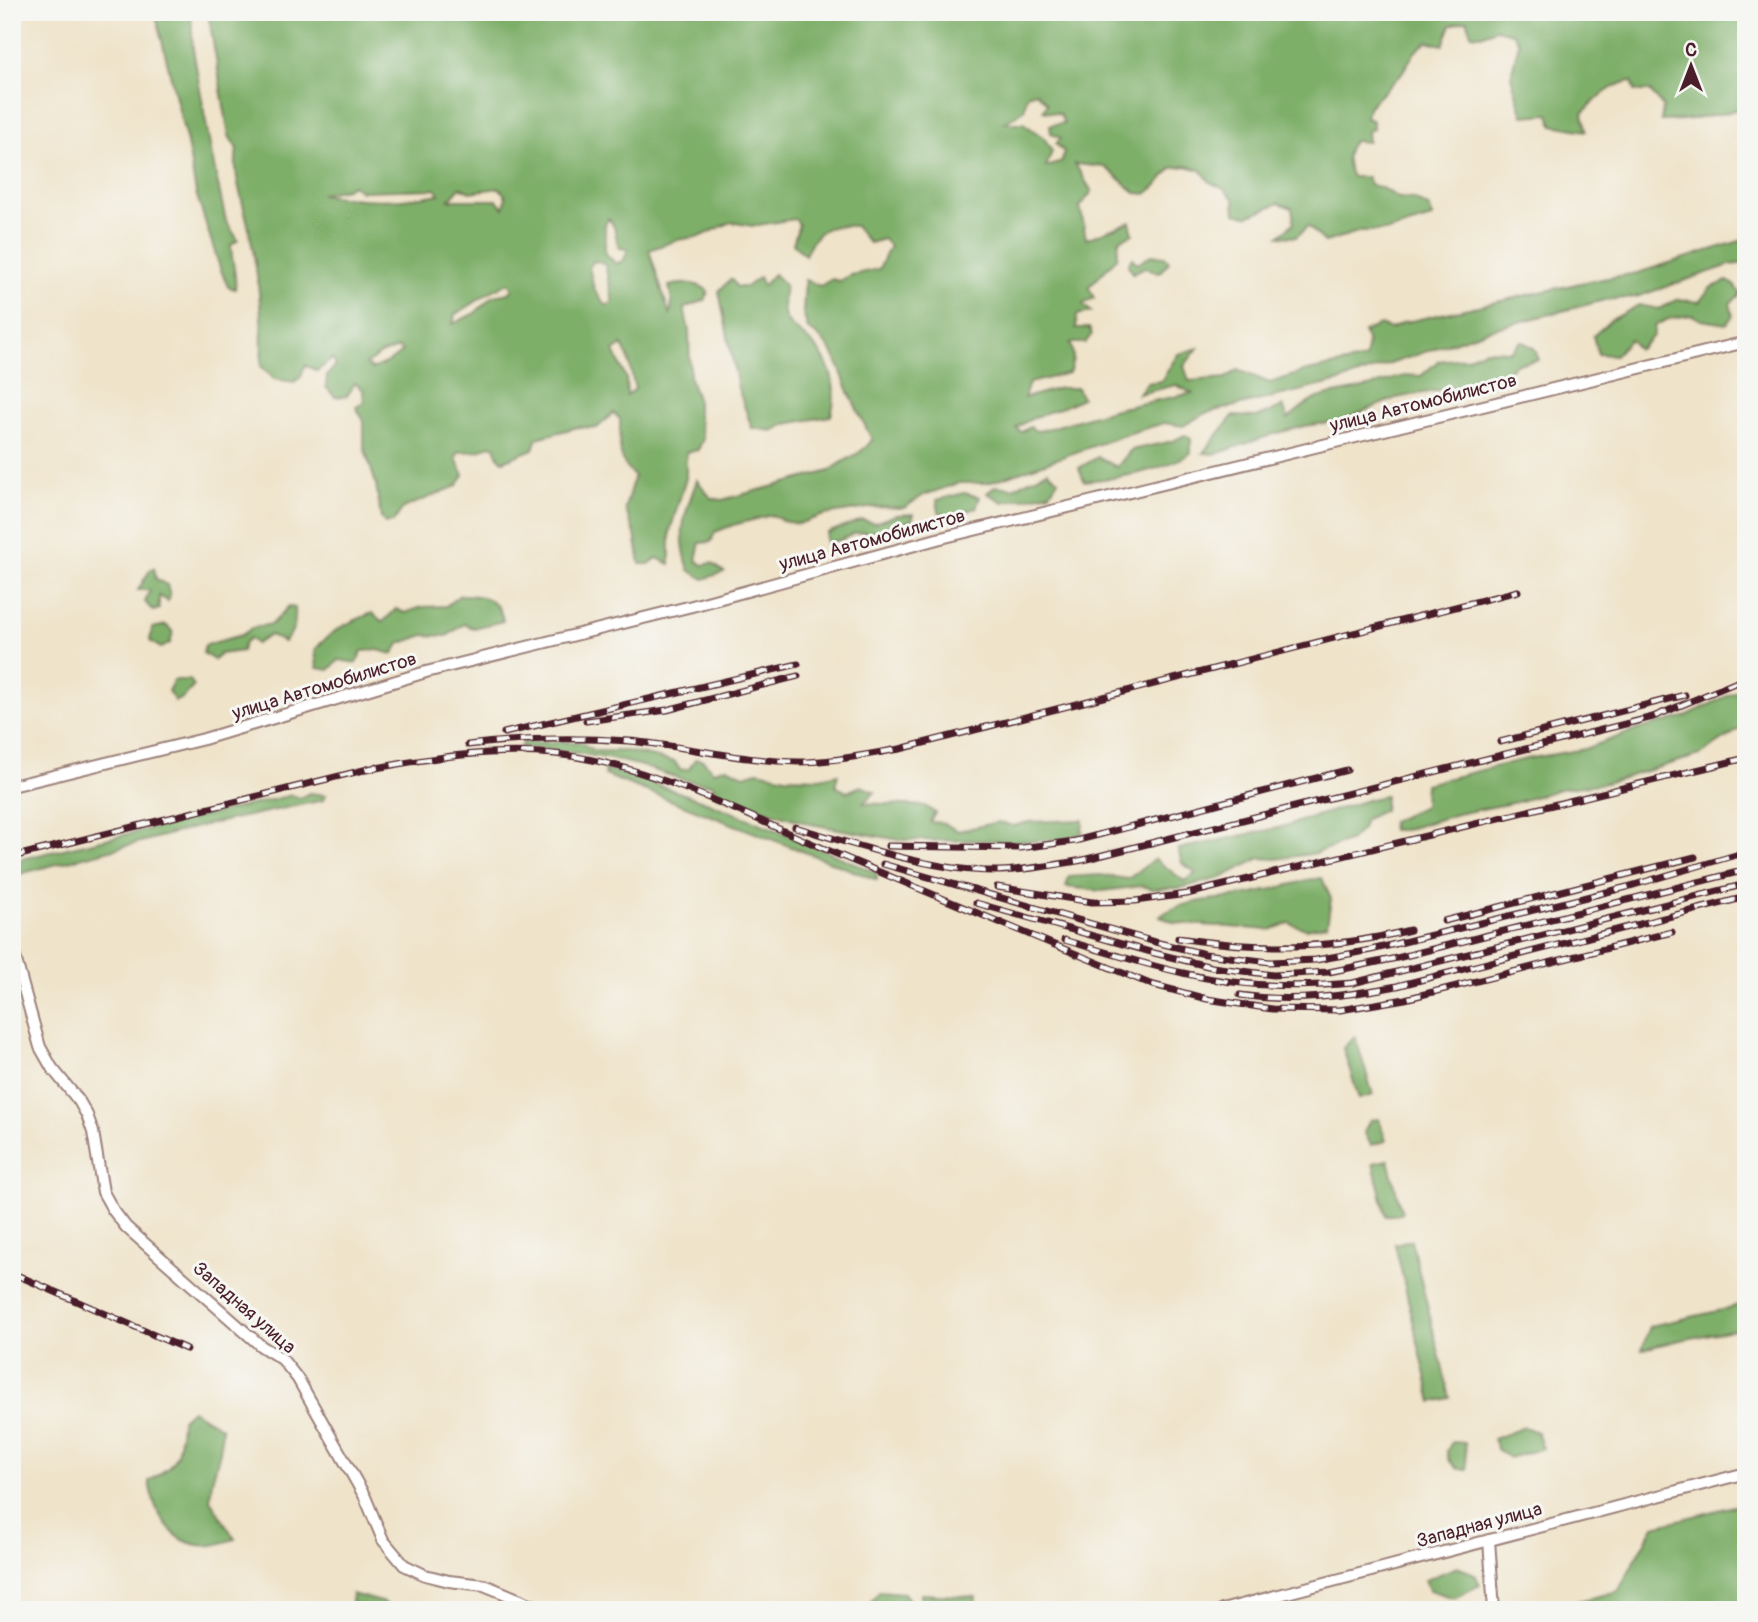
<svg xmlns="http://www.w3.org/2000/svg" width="1758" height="1622" font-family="Pangolin,sans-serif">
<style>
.forest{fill:#7eaf69;stroke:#64674a;stroke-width:2;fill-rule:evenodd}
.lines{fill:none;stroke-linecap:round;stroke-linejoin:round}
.minor-casing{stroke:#9c817a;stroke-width:14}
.minor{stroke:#fff;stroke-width:10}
.rail-casing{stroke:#4a1f2b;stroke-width:7}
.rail{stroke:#f6f6f2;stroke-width:4.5;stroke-dasharray:13;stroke-linecap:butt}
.labels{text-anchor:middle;stroke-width:6;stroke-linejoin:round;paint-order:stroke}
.street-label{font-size:19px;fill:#4a1f2b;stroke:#f6f6f2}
</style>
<rect width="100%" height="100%" fill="#f6f6f2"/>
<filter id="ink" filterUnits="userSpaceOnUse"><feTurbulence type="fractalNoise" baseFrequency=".0143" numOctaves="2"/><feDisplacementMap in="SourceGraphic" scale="14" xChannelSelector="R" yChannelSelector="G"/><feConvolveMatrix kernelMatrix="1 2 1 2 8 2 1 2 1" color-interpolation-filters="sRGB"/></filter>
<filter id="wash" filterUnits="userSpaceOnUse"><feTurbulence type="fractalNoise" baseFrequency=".00686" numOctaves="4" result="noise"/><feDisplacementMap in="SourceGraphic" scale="28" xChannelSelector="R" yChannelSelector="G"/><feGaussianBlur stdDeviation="1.57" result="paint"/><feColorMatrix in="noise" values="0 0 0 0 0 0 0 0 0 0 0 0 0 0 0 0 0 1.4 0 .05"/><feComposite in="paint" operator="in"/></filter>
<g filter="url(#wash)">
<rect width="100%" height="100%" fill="#efe3c9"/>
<!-- forest -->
<g class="forest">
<path d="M 155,12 L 191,12 L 193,49 L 212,157 L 226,221 L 238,240 L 231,245 C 231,261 237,273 235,289 L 228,287 L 220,268 L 196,193 L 187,143 Z"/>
<path d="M 208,12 L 1746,12 L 1746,107 C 1718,116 1690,121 1661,121 L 1663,107 L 1650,91 L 1635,91 L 1632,81 C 1611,84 1597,98 1583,113 L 1586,131 L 1553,125 L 1549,114 L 1523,116 L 1511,76 L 1519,42 L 1512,33 L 1496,29 L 1481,35 L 1471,34 L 1467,20 L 1451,25 L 1443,45 L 1427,41 L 1415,52 L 1401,74 L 1368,107 L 1366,118 L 1373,121 L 1373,129 L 1367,131 L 1368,142 L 1354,141 C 1343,151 1346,165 1352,177 L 1367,177 L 1370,185 L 1380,187 L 1399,198 L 1413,199 L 1430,208 L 1432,218 L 1388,231 L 1361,231 L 1325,242 L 1308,226 L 1296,237 L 1279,236 L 1294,223 L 1292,208 L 1279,203 L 1248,216 L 1235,213 L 1234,199 L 1224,189 L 1210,182 L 1201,170 L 1186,166 L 1172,168 L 1157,185 L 1146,194 L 1136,193 L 1105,167 L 1075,164 L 1092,192 L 1080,206 L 1086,239 L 1130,222 L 1133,234 L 1119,240 L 1117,258 L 1089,287 L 1094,298 L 1083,304 L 1091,312 L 1077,315 L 1076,328 L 1089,328 L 1092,334 L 1085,343 L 1070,343 C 1075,354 1073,361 1069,373 L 1029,383 L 1024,398 L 1060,388 L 1077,388 L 1082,398 C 1060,411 1038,412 1016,428 L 1021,432 L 1030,427 L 1036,431 L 1043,430 L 1116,409 L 1192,393 L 1176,385 L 1138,394 L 1147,383 L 1161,381 L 1178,354 L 1198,348 L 1184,366 L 1189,381 L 1226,378 L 1238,370 L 1270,383 L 1303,372 L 1365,359 L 1368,343 L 1364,332 L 1380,325 L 1391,329 L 1402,323 L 1585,282 L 1637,273 L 1746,239 L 1746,263 L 1730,265 L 1636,297 L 1605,300 L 1488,330 L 1341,381 L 1206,413 L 1183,426 L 1164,423 L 1127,434 L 988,483 L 959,483 L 924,495 L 904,508 L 875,507 L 824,515 L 798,524 L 783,521 L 772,515 L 733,525 L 715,532 L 711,542 L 700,543 L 696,560 L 703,565 L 712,563 L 724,572 L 704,579 L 689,570 C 676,531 685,515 697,480 L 711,498 L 722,500 L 830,471 C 844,458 861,456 872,440 C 865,425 857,410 850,394 C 837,365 837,348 808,329 L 803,312 L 805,280 L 820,286 L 832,279 L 839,281 L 851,275 L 879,269 L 890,246 L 884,239 L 869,243 L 855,226 C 827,224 816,229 805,255 L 793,244 L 799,224 L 795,219 L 752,226 L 731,222 L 702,236 L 677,240 L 649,250 L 670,316 L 672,302 L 669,286 C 682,283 698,282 708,291 L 705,300 L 684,308 L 689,331 L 690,378 L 697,399 L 697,411 L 703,439 L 698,450 L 686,452 L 686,478 L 670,531 L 670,564 L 657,558 L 649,564 L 640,564 L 635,534 L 625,509 L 634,476 C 614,456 621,444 620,419 L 613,413 L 597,428 L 578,427 L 537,438 L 533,449 L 503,461 L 497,455 L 496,447 L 490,445 L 479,451 L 458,452 L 456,459 L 464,475 L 457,486 L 403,508 L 393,522 L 385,523 L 381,518 L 376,484 L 364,447 L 364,421 L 356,407 L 364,402 L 363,390 L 355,383 L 347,396 L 335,397 L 326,387 L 327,376 L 336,364 L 332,359 L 317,371 L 305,365 L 301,377 L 294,382 L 274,379 L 261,366 C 264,321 258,273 249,229 C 244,203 232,176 237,149 L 229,136 ZM 1036,92 L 1047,103 L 1043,111 L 1060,114 L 1064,123 L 1050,125 L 1051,133 L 1061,138 L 1056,144 L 1064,152 L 1062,162 L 1046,167 L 1052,151 L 1044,138 L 1023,123 L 1005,123 L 1024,110 L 1027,95 ZM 352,185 L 361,191 L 436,189 L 439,194 C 402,202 358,201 320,194 L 346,189 ZM 460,187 L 470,192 L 500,188 L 506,197 L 504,208 L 497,200 L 449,200 ZM 608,218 C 619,230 613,236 620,248 L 628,249 L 624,260 L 616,264 L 605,253 L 605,225 ZM 594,261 L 605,264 L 612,296 L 612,304 L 605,305 L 594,289 L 589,267 ZM 509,283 L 513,289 L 509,293 L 493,296 L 475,313 L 453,324 L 455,314 C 475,305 489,289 509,283 ZM 622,345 L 628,357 L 635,389 L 627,396 L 626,378 L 614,351 ZM 399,348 L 403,351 L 390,361 L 372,369 L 366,364 L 383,353 Z"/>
<path d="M 1151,255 L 1165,257 L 1169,262 L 1159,273 L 1145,267 L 1133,273 L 1128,265 L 1132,258 L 1138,264 Z"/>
<path d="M 774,274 L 785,285 C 784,294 782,304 784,313 C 786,325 797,330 805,337 C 831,359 839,385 831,416 L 786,424 L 773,431 L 752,428 L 738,388 L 719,291 L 731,279 L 737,287 L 746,287 L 759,277 L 763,286 Z"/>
<path d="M 1727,281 L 1733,284 L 1741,294 L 1730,303 L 1733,316 L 1726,324 L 1701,320 L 1692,315 L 1671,318 L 1655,325 L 1653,336 L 1638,350 L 1630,339 L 1615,355 L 1598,354 L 1593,336 L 1611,320 L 1639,305 L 1659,309 L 1678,299 L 1699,302 L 1710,288 Z"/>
<path d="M 1521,341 L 1534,348 L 1539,360 L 1515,364 L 1498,383 L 1457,387 L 1396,398 L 1341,421 L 1304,426 L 1274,434 L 1216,454 L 1203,453 L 1233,416 L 1258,417 L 1283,406 L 1288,419 C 1320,389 1330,397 1368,387 C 1387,382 1402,373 1421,376 L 1438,361 L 1466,358 L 1484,350 L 1511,351 Z"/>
<path d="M 1185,435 L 1191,439 L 1191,453 C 1160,472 1120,478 1084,481 L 1079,468 L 1098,457 L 1117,467 L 1131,450 L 1173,441 Z"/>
<path d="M 1048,471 L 1058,480 L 1050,493 L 1003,502 L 987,493 L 995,486 L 1013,488 Z"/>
<path d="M 964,493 L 980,497 L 976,508 L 951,516 L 939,512 L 937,500 Z"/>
<path d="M 914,514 L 912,520 L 885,531 L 855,533 L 841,540 L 826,543 L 827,533 L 862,520 L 874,523 L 896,515 Z"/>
<path d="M 154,568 L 156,579 L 167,585 L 170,596 L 168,601 L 159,596 L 159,609 L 153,611 L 145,602 L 150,590 L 138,590 L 150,570 Z"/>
<path d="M 460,595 C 481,595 499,597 503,621 L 474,628 L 464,624 L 447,636 L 424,635 L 399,644 L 393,654 L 378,650 L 362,651 L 356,663 L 339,660 L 329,670 L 317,668 L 315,650 C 334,628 346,624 372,613 L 383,622 L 396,609 L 405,613 L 422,607 L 446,606 Z"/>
<path d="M 289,606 L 295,608 C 296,623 294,632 284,642 L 270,635 L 256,644 L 250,638 L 244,643 L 242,651 L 220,654 L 214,660 L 203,653 L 205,645 L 242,635 L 252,628 L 272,624 Z"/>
<path d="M 166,625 L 173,632 L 170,643 L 161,648 L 150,641 L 152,628 Z"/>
<path d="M 174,680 L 190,680 L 194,686 L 183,698 L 175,701 L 168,691 Z"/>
<path d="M 1746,689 L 1746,725 L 1700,755 L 1606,783 L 1560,789 L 1517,802 L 1457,814 L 1404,830 L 1392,830 L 1391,822 L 1424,806 L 1425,784 L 1526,759 L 1585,749 L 1639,729 L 1684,717 L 1737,691 Z"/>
<path d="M 524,742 L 580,742 L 594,751 L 627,751 L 675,762 L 680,770 L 689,769 L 695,759 L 703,760 L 713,771 L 727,767 L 744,775 L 758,771 L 786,777 L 820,778 L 838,774 L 835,786 L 847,792 L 861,786 L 875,792 L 863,803 L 925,806 L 935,813 L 930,822 L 943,823 L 958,831 L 998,822 L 1013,826 L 1029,822 L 1083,820 L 1082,833 L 1067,839 L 1028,841 L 900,840 L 810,824 L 715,795 L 713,784 C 680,782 664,772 634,764 C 597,755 558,750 520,747 Z"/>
<path d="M 604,769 C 698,794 788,835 877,873 L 877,880 L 605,775 Z"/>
<path d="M 309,793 L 326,795 L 323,800 L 201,826 L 12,876 L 12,862 L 17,860 L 292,795 L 300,798 Z"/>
<path d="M 1385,796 L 1384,810 L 1365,819 L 1362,829 L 1351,840 L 1316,853 L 1276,859 L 1260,858 L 1221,878 L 1180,888 L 1152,889 L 1142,886 L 1102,891 L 1066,887 L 1069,877 L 1100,875 L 1128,879 L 1155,859 L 1184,881 L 1196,873 L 1182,863 L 1178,849 L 1282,827 L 1370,799 Z"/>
<path d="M 1322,878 L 1331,899 L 1327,925 L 1306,929 L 1289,923 L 1270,930 L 1175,923 L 1160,916 C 1183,899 1219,900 1246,895 C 1272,890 1297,882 1322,878 Z"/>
<path d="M 1355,1036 L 1373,1095 L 1359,1099 L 1343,1048 Z"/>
<path d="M 1379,1119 L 1386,1141 L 1371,1145 L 1364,1132 L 1370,1120 Z"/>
<path d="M 1388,1160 L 1402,1213 L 1386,1216 L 1373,1163 Z"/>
<path d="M 1411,1240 L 1450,1398 L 1432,1402 L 1395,1244 Z"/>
<path d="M 1746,1302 L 1746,1327 C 1711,1335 1676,1339 1642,1350 L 1650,1326 L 1727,1309 Z"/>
<path d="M 192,1410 L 222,1428 L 220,1452 L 212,1481 L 210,1500 L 235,1539 C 228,1541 220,1544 213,1545 C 174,1550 154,1514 149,1481 C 180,1463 179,1454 181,1420 Z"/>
<path d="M 1524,1427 L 1537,1432 L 1543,1448 L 1509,1458 L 1497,1449 L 1493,1439 Z"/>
<path d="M 1452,1442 L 1465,1443 L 1467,1469 L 1457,1469 L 1449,1460 L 1447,1451 Z"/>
<path d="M 1746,1503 L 1746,1610 L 1544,1610 L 1618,1591 L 1654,1526 Z"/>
<path d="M 1457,1567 L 1475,1574 L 1480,1585 L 1454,1598 L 1429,1590 L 1425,1580 Z"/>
<path d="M 879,1591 L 904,1593 L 911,1603 L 912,1610 L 865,1610 Z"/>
<path d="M 352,1594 L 385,1603 L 391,1610 L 350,1610 Z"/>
<path d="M 921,1594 L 976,1597 L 975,1610 L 921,1610 Z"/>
</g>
</g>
<g filter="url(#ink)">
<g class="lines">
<defs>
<g id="minor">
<path d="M 12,786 L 204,739 L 426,672 L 692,606 L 937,539 L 1746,342"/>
<path d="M 12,946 L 40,1047 L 52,1068 L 79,1101 L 87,1115 L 93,1132 L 103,1192 L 113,1210 L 126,1227 L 261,1346 L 282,1359 L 298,1379 L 365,1497 L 383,1540 L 404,1565 L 425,1575 L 449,1581 L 484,1585 L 545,1610"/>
<path d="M 1489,1540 L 1494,1610"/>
<path d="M 1222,1610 L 1746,1473"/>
</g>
</defs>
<!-- minor casing -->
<use href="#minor" class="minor-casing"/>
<!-- minor -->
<use href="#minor" class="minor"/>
<defs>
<g id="rail">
<path d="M 586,721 L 667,710 L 798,676"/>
<path d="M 504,733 L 798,664"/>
<path d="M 1500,742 L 1685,695"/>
<path d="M 468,745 C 521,738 575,737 629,741 C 686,746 741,761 799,762 C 833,762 868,754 900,749 L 1518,591"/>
<path d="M 366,770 C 428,758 491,748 555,754 C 647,764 734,810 818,846 C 929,893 1039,939 1150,984 L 1207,999 L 1272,1009 L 1340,1010 L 1405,999 L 1672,932"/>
<path d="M 795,827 C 853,844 939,873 999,871 C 1027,870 1055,865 1083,860 L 1653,717 L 1737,682"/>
<path d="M 888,846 L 1020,848 L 1075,841 L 1347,770"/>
<path d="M 12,857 L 376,767"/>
<path d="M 883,864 L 1155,942 L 1205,954 L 1270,962 L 1316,960 L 1371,950 L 1627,887 L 1746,852"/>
<path d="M 997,887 L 1092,902 L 1135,901 L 1187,894 L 1746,758"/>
<path d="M 976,903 L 1154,953 L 1212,967 L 1273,975 L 1329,972 L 1397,958 L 1746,870"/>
<path d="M 1444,921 L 1695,857"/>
<path d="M 1178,938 C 1256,950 1333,950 1410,930"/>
<path d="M 1064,940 C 1103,951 1143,964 1183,973 C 1239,987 1296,988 1353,983 L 1746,884"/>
<path d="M 1240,995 C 1292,1003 1346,996 1397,986 L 1746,897"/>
<path d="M 12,1273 L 186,1349"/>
</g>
</defs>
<!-- rail casing -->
<use href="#rail" class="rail-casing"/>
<!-- rail -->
<use href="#rail" class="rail"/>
</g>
</g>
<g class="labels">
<!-- street labels -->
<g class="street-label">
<text transform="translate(1423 402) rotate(-14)" y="7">улица Автомобилистов</text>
<text transform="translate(872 539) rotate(-15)" y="7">улица Автомобилистов</text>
<text transform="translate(324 685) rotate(-17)" y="7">улица Автомобилистов</text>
<text transform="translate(245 1307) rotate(41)" y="7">Западная улица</text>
<text transform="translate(1479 1524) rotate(-15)" y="7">Западная улица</text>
</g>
</g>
<!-- margin -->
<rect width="1758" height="1622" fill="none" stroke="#f6f6f2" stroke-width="42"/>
<!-- north arrow -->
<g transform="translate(1691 66)" stroke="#f6f6f2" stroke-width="5" paint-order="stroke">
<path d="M0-5L12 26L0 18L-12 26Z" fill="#4a1f2b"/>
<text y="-10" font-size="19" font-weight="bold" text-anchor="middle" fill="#4a1f2b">С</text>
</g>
</svg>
